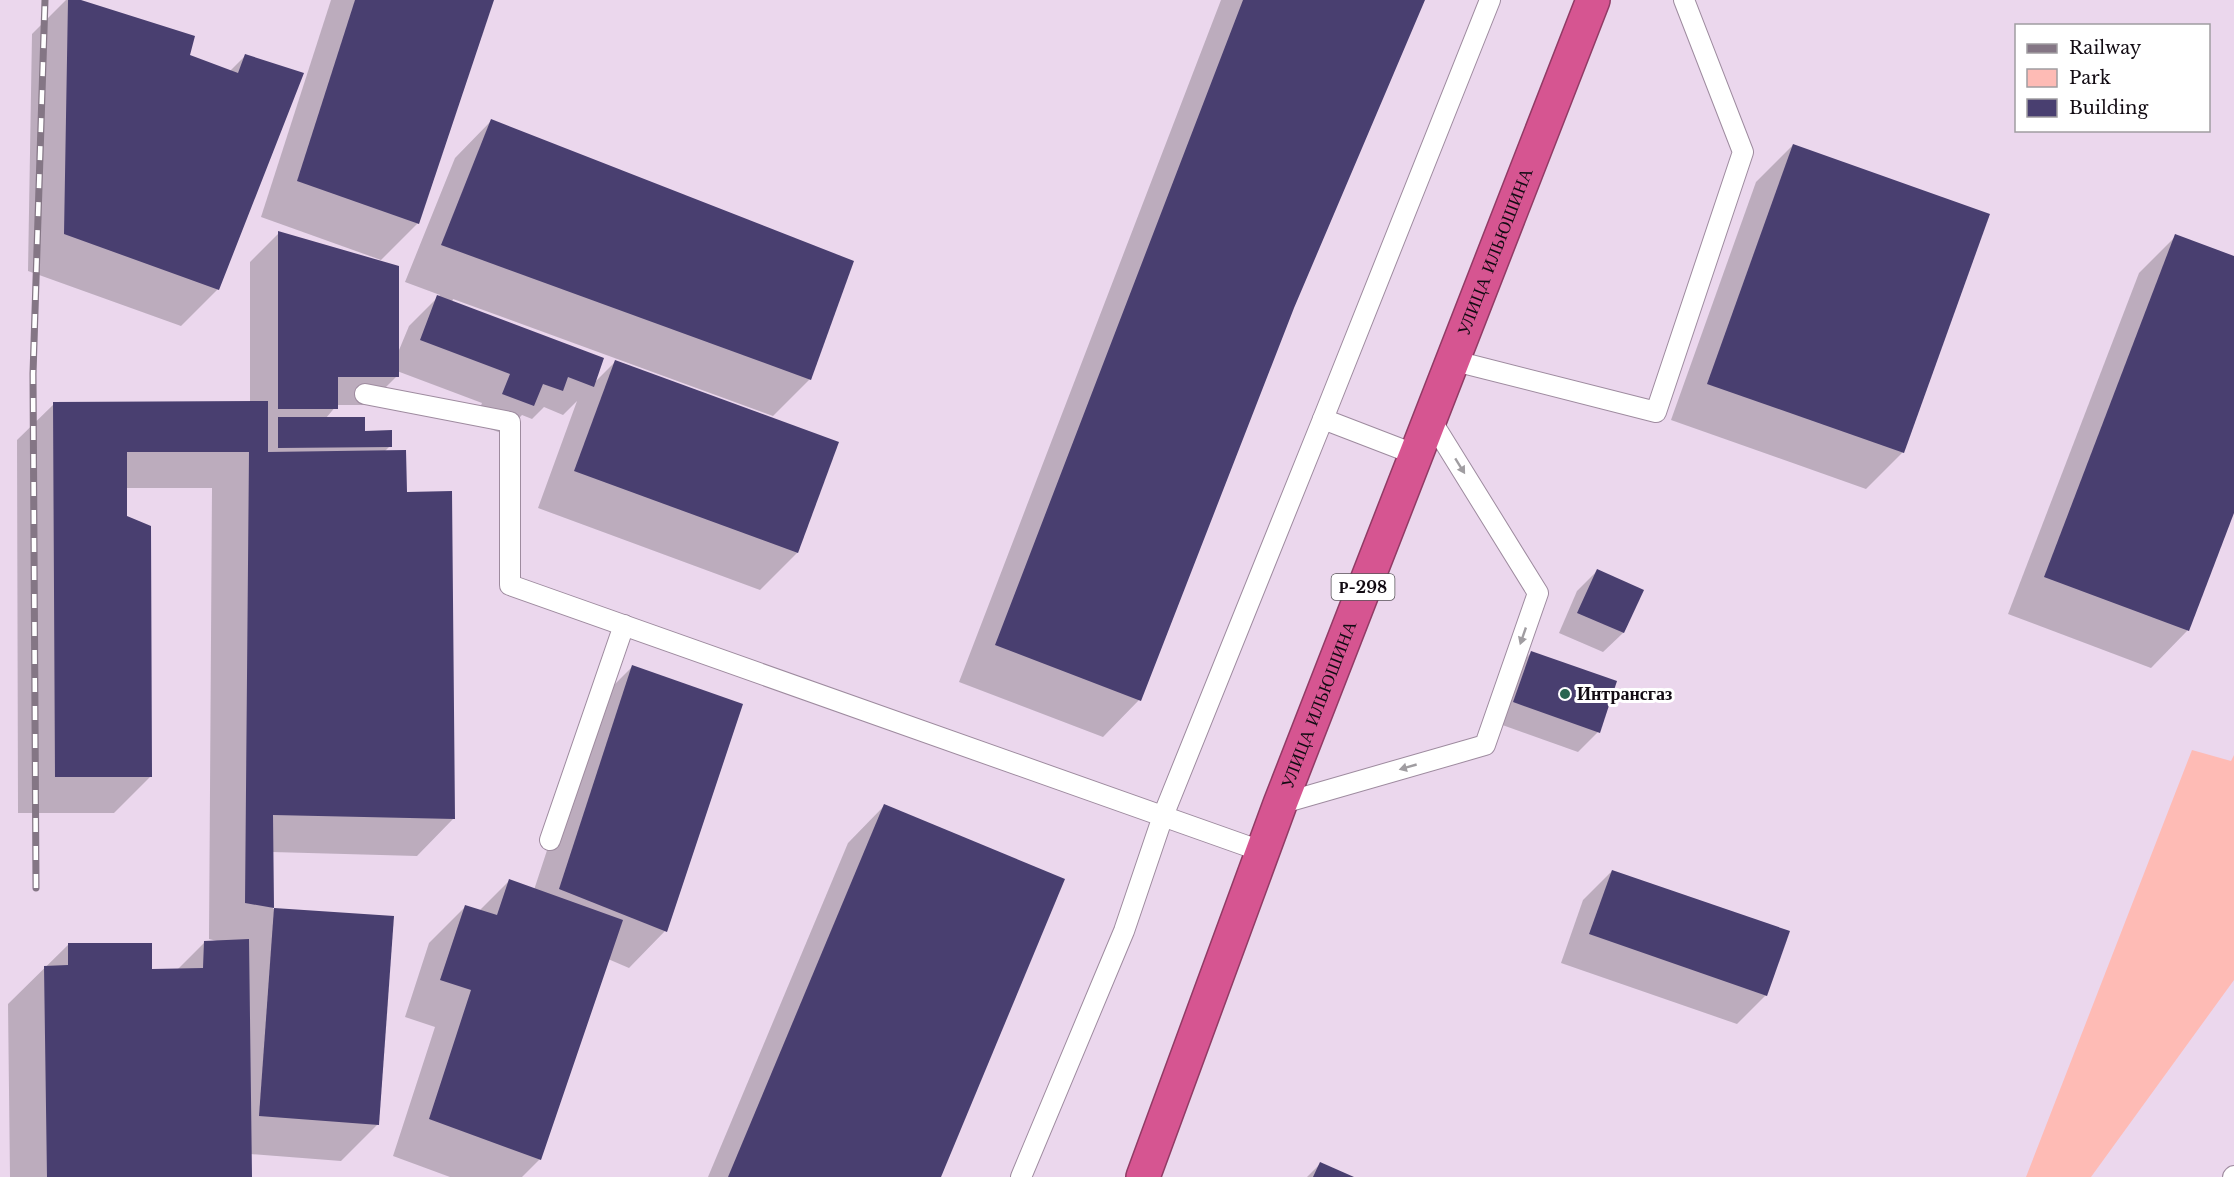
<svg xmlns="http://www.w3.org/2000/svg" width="2234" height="1177" font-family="'Libre Baskerville',serif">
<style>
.green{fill:#febbb5}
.shadow{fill:#0003}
.building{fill:#493f70}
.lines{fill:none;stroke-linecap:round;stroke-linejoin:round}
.lane-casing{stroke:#9e8b9f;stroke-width:22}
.highway-casing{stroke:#913b65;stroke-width:36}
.lane{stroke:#fff;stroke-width:20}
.highway{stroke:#d65591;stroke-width:33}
.rail-casing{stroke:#847685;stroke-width:7}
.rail{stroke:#fff;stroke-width:4.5;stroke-dasharray:14;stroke-linecap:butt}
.oneway{fill:#a09da1}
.poi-dot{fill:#2a6651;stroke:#fff;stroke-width:2}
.labels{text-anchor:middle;stroke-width:6;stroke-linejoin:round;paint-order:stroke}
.shield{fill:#fff;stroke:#59545a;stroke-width:1.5}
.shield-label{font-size:16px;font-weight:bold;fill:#120b13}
.street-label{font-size:18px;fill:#120b13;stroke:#fff}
.poi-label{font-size:18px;font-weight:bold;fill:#120b13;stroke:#fff;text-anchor:start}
</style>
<rect width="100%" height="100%" fill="#ebd7ed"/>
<!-- green -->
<path class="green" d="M 2192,750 L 2231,761 L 2234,755 L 2234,980 L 2091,1177 L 2026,1177 Z"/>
<!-- shadow -->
<g class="shadow">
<path d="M 66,0 L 76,0 L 189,56 L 229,72 L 246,55 L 218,289 L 181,326 L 28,271 L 32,34 Z"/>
<path d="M 331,0 L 492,0 L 418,223 L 381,260 L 261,217 Z"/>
<path d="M 1221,0 L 1424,0 L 1292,308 L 1139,700 L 1103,737 L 959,682 Z"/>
<path d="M 491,121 L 810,379 L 773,416 L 453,299 L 452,302 L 593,384 L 615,362 L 837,443 L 797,553 L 760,590 L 538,508 L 577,401 L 563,415 L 544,407 L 532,419 L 522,415 L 504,434 L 474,423 L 482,403 L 397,371 L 397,376 L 368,405 L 337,405 L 326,418 L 390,446 L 384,452 L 405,494 L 453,819 L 417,856 L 272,852 L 273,909 L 392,918 L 378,1124 L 341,1161 L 250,1154 L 250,1177 L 10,1177 L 8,1004 L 69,944 L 150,970 L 177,970 L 205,942 L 217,941 L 209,939 L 212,488 L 125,488 L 125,517 L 151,776 L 114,813 L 18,813 L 17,440 L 54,404 L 250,403 L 250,262 L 279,233 L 397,355 L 409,326 L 440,295 L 405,282 L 455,158 Z"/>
<path d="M 1793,145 L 1903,452 L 1866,489 L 1671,420 L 1756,182 Z"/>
<path d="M 2176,236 L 2234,258 L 2234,509 L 2187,631 L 2151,668 L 2008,614 L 2139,273 Z"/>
<path d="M 1597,571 L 1642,591 L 1623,633 L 1603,652 L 1559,633 L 1577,591 Z"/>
<path d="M 1531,653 L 1598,732 L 1578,752 L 1494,722 L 1511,673 Z"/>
<path d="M 632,667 L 665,931 L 629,968 L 608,959 L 540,1159 L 522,1177 L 450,1177 L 393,1156 L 435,1027 L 405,1017 L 429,943 L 466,906 L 479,911 L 509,881 L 534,890 L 595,704 Z"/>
<path d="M 884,806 L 939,1177 L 708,1177 L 848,843 Z"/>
<path d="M 1612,871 L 1766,995 L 1737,1024 L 1561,963 L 1583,900 Z"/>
<path d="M 1320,1164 L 1350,1177 L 1307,1177 Z"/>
</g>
<!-- building -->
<g class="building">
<path d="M 68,0 L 81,0 L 195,36 L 190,55 L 238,73 L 245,54 L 304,73 L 219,290 L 64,234 Z"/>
<path d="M 355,0 L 494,0 L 419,224 L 297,181 Z"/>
<path d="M 1243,0 L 1425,0 L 1294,308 L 1141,701 L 995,645 Z"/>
<path d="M 491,119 L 854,261 L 811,380 L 441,245 Z"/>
<path d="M 1793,144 L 1990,214 L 1904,453 L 1707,384 Z"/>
<path d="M 278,231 L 399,266 L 399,377 L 338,377 L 338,409 L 278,409 Z"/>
<path d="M 2175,234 L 2234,256 L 2234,513 L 2189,631 L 2044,577 Z"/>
<path d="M 437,295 L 604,358 L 594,387 L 568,377 L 563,391 L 543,384 L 534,406 L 502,394 L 510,374 L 420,340 Z"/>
<path d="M 615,360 L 839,442 L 798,553 L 574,471 Z"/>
<path d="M 268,401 L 268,452 L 406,450 L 407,492 L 452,491 L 455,819 L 273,815 L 274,908 L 245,903 L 249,452 L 127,452 L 127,516 L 151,526 L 152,777 L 55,777 L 53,402 Z"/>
<path d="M 278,417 L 365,417 L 365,431 L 392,430 L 392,447 L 278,448 Z"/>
<path d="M 1597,569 L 1644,590 L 1624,633 L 1577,613 Z"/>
<path d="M 1531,651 L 1617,681 L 1600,733 L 1513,702 Z"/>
<path d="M 632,665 L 743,704 L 667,932 L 559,889 Z"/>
<path d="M 884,804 L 1065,879 L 941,1177 L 728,1177 Z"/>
<path d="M 1612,870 L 1790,931 L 1767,996 L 1589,934 Z"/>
<path d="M 509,879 L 623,920 L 541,1160 L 429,1119 L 471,990 L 440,980 L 465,905 L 497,915 Z"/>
<path d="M 274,908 L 394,916 L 379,1125 L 259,1116 Z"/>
<path d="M 249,939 L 252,1177 L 47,1177 L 44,966 L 68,965 L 68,943 L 152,943 L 152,969 L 203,968 L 204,941 Z"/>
<path d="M 1320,1162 L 1354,1177 L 1313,1177 Z"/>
</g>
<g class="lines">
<defs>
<g id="lane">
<path d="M 1451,360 L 1656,412 L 1743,152 L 1684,0"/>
<path d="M 365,394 L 510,422 L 510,585 L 1264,852"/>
<path d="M 1323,419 L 1490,0"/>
<path d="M 1280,804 L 1485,745 L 1538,593 L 1429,417"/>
<path d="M 550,840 L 624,625"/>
<path d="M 1021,1177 L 1124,931 L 1163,816 L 1323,419 L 1414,454"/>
<path d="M 2233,1177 L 2234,1176"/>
</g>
<g id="highway">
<path id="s1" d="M 1143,1177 L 1280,804 L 1593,0"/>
</g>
</defs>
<!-- lane casing -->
<use href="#lane" class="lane-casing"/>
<!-- highway casing -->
<use href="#highway" class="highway-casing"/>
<!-- lane -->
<use href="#lane" class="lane"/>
<!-- highway -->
<use href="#highway" class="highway"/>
<defs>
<path id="rail" d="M 36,888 L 33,374 L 45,0"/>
</defs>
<!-- rail casing -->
<use href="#rail" class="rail-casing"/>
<!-- rail -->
<use href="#rail" class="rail"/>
</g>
<!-- one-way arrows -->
<defs><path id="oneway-solid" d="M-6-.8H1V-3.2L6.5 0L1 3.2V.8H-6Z" transform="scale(1.5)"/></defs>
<g class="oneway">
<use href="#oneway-solid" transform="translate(1460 466) rotate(58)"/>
<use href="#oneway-solid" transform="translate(1523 636) rotate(109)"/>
<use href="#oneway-solid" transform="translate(1408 767) rotate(164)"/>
</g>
<!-- markers -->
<circle class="poi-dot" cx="1565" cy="694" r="6"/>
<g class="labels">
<!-- shield labels -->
<rect class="shield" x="1331.5" y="574" width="63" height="26" rx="4.5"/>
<g class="shield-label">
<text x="1363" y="593">Р-298</text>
</g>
<!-- street labels -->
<g class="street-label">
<text dy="6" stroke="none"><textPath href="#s1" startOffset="990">УЛИЦА ИЛЬЮШИНА</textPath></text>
<text dy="6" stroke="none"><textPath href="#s1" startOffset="504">УЛИЦА ИЛЬЮШИНА</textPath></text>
</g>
<!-- poi labels -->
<g class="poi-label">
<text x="1577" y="700">Интрансгаз</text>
</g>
</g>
<!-- legend -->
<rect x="2015" y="24" width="195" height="108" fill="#ffffff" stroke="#a09da1" stroke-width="1.5"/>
<rect x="2027" y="44" width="30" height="9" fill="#847685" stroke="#a09da1" stroke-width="1.5"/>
<text x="2069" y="54" font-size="18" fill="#120b13">Railway</text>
<rect x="2027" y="69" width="30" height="18" fill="#febbb5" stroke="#a09da1" stroke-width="1.5"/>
<text x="2069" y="84" font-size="18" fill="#120b13">Park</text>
<rect x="2027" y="99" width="30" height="18" fill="#493f70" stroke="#a09da1" stroke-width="1.5"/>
<text x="2069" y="114" font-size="18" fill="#120b13">Building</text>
</svg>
